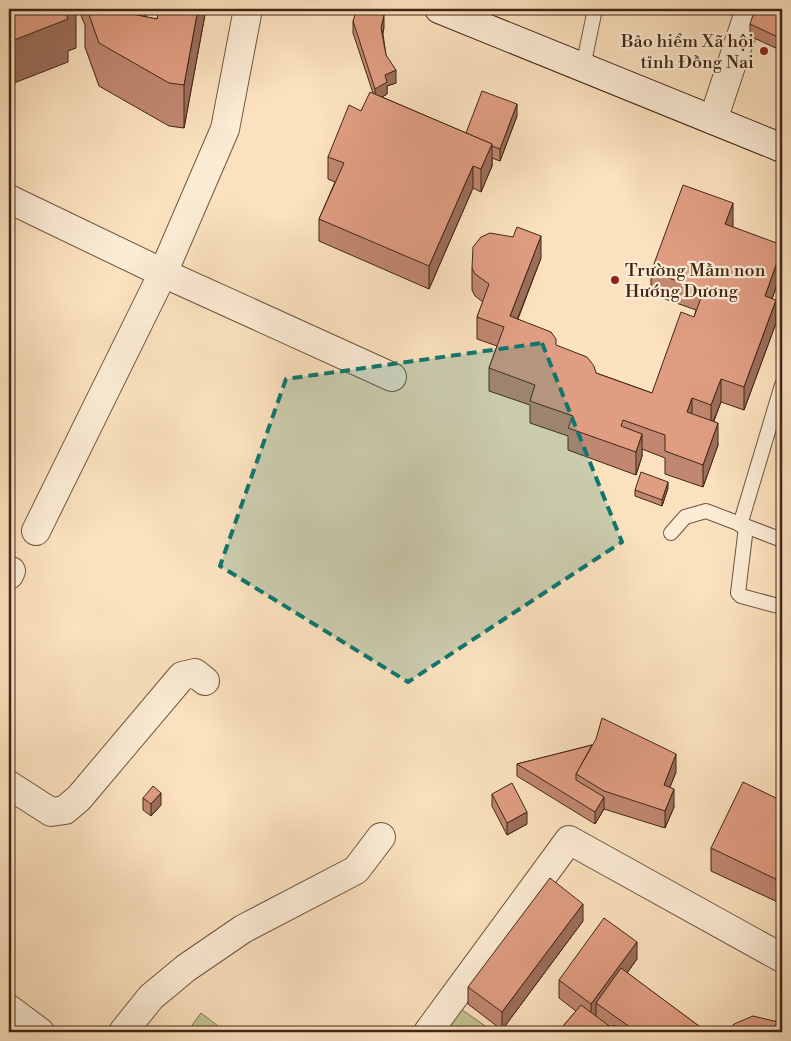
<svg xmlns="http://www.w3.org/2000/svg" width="791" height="1041" font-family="'Libre Bodoni',serif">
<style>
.green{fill:#c2c28f;stroke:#817452}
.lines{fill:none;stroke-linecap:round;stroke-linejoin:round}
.lane-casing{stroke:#6f553f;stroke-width:16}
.street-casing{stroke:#6f553f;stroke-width:30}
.secondary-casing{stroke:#402615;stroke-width:30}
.lane{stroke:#fcecd5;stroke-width:14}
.street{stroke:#fcecd5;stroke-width:28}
.secondary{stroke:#fcecd5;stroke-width:28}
.wall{fill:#c18770;stroke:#402615}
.shaded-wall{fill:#9d6e5b;stroke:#402615}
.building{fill:#e09d82;stroke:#402615}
.marked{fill:#0f766e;fill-opacity:0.2;stroke:#0f766e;stroke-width:4;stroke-dasharray:10 6;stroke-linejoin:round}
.poi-dot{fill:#8f2418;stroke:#fcecd5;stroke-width:2}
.labels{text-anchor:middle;stroke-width:4.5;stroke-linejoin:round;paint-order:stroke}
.poi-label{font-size:18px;fill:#402615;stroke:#fcecd5;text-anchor:end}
</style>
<rect width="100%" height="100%" fill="#fbe1be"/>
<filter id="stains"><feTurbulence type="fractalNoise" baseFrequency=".004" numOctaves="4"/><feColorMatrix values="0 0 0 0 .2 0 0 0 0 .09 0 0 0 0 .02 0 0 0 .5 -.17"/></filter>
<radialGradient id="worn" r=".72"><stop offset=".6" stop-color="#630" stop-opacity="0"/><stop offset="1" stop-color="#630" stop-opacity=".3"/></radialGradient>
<!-- green -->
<g class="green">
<path d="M 458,1007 L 494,1032 L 440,1032 Z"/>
<path d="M 201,1013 L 226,1032 L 187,1032 Z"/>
</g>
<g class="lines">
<defs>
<g id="lane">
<path d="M 583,67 L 595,9"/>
<path d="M 740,525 L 782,385"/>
<path d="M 746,527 L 738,593 L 741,596 L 782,607"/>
<path d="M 671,533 L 685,517 L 706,511 L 782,540"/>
</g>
<g id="street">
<path d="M 713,120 L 750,9"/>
<path d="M 9,199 L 163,273 L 392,377"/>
<path d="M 36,531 L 163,273 L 225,129 L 248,9"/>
<path d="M 9,575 L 11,571"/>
<path d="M 9,785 L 51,812 L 65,810 L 79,798 L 182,676 L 195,673 L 205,681"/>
<path d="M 9,1009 L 40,1032"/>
<path d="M 123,1032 L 151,997 L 186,968 L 243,929 L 356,870 L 381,837"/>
<path d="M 428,1032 L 569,840 L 782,958"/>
</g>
<path id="secondary" d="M 439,9 L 782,148"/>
</defs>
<!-- lane casing -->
<use href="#lane" class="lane-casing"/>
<!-- street casing -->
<use href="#street" class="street-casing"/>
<!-- secondary casing -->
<use href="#secondary" class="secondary-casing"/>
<!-- lane -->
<use href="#lane" class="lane"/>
<!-- street -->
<use href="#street" class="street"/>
<!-- secondary -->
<use href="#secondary" class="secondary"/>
</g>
<!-- wall -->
<g class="wall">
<path d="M 78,9 L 146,9 L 146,17 L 157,19 L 159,9 L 206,9 L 184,128 L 169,126 L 99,86 L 85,47 L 85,25 Z"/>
<path d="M 782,9 L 782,51 L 750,36 L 750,24 Z"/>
<path d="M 353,21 L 384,27 L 383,34 L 386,55 L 396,83 L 387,86 L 387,94 L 382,97 L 466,133 L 517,116 L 500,161 L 492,158 L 492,166 L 481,192 L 473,188 L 429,289 L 319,241 L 319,219 L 335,182 L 328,179 L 328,157 L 361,111 L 373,93 L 353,33 Z"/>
<path d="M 733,226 L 732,227 L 782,270 L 772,299 L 776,323 L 744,410 L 721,402 L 714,421 L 718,445 L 703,487 L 665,474 L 665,458 L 642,449 L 642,456 L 636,475 L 568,450 L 568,436 L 530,423 L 530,405 L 489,391 L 489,368 L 497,346 L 477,339 L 477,317 L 483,302 L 475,296 L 472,290 L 472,268 L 541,258 L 518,319 L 596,373 L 652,393 L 694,317 L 696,310 L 651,294 L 651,272 Z"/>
<path d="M 668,488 L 662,506 L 635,496 L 635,490 Z"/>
<path d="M 592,745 L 676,772 L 670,787 L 674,807 L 665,828 L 604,809 L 595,824 L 517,776 L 517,764 Z"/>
<path d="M 492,794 L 527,824 L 507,835 L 492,806 Z"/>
<path d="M 143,798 L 161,805 L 151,816 L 143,810 Z"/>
<path d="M 782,801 L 782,904 L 711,871 L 711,848 Z"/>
<path d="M 583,921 L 502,1030 L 468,1004 L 468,987 Z"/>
<path d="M 637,959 L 627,973 L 707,1032 L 558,1032 L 576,1011 L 559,998 L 559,980 Z"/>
</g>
<!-- shaded-wall -->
<g class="shaded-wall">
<path d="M 58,9 L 76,9 L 76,48 L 68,51 L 68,62 L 9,85 L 9,42 Z"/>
<path d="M 125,9 L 146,9 L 146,25 L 125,47 Z"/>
<path d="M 198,9 L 206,9 L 184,128 L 184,85 Z"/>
<path d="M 384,15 L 384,27 L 381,40 L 381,28 Z"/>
<path d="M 396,70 L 396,83 L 387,86 L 387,94 L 375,101 L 375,89 L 385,75 Z"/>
<path d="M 517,104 L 517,116 L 500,161 L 500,149 Z"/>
<path d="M 492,144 L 492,166 L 481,192 L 481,169 Z"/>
<path d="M 473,166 L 473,188 L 429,289 L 429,266 Z"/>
<path d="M 733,203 L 733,226 L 725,247 L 725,224 Z"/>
<path d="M 541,236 L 541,258 L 510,338 L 510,316 Z"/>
<path d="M 782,248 L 782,270 L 765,319 L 765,296 Z"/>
<path d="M 776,300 L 776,323 L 744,410 L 744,387 Z"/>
<path d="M 721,379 L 721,402 L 711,427 L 711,405 Z"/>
<path d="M 692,398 L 692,420 L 687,412 Z"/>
<path d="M 718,423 L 718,445 L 703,487 L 703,465 Z"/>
<path d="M 642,434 L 642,456 L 636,475 L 636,452 Z"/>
<path d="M 668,482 L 668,488 L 662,506 L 662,500 Z"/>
<path d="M 676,754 L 676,772 L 664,802 L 664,785 Z"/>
<path d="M 674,789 L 674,807 L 665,828 L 665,811 Z"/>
<path d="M 161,793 L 161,805 L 151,816 L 151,804 Z"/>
<path d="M 604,797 L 604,809 L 595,824 L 595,812 Z"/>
<path d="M 527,812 L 527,824 L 507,835 L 507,823 Z"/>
<path d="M 583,904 L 583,921 L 502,1030 L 502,1012 Z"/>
<path d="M 637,942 L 637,959 L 602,1007 L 596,1003 L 596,1016 L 591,1022 L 591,1004 Z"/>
<path d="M 778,1022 L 778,1032 L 770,1032 Z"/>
</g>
<!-- building -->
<g class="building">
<path d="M 9,9 L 67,9 L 64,10 L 68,19 L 9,42 Z"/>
<path d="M 87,9 L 126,9 L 127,13 L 157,19 L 159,9 L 198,9 L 184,85 L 169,83 L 99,43 Z"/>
<path d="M 357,9 L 368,9 L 384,15 L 381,28 L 386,55 L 396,70 L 385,75 L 387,82 L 375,89 L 353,21 Z"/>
<path d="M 755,9 L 782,9 L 782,39 L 750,24 Z"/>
<path d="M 482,91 L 517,104 L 500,149 L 492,146 L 492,144 L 466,133 Z"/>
<path d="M 370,92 L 492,144 L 481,169 L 473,166 L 429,266 L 319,219 L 344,163 L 328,157 L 349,105 L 361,111 Z"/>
<path d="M 683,185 L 733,203 L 725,224 L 782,245 L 782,248 L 765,296 L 776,300 L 744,387 L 721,379 L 711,405 L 692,398 L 687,412 L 718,423 L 703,465 L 665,451 L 665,435 L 623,420 L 621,426 L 642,434 L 636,452 L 568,428 L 573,416 L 530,401 L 535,385 L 489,368 L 504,327 L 477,317 L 489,284 L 475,274 L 472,268 L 473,247 L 481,237 L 490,233 L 513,237 L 517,227 L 541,236 L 510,316 L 551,332 L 556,339 L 556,345 L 587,357 L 594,366 L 596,373 L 652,393 L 681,312 L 694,317 L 704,290 L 651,272 Z"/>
<path d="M 641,472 L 668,482 L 662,500 L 635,490 Z"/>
<path d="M 602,718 L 676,754 L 664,785 L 674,789 L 665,811 L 604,791 L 576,774 L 596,739 Z"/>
<path d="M 592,745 L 576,774 L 576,780 L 604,797 L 595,812 L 517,764 Z"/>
<path d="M 743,782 L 782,801 L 782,882 L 711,848 Z"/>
<path d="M 512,783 L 527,812 L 507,823 L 492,794 Z"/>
<path d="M 153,786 L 161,793 L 151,804 L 143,798 Z"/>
<path d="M 550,878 L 583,904 L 502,1012 L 468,987 Z"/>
<path d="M 604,918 L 637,942 L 591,1004 L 559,980 Z"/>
<path d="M 621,968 L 707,1032 L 637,1032 L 596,1003 Z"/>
<path d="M 581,1005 L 612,1028 L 609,1032 L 558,1032 Z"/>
<path d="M 753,1016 L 778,1022 L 770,1032 L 726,1032 L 734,1024 Z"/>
<path d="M 614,1025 L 624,1032 L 609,1032 Z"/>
</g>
<!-- marked area -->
<path class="marked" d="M 542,343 L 622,542 L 408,682 L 220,566 L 286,379 Z"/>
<!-- markers -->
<g class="poi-dot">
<circle cx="764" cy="51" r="5"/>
<circle cx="615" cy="280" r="5"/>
</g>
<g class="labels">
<!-- poi labels -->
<g class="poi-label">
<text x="754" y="47">Bảo hiểm Xã hội<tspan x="754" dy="21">tỉnh Đồng Nai</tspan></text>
<text x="625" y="276" text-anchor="start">Trường Mầm non<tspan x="625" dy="21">Hướng Dương</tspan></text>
</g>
</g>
<!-- margin -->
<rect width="791" height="1041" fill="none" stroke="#fbe1be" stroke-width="30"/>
<rect x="10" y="10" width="771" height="1021" fill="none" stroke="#402615" stroke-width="2.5"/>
<rect x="15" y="15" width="761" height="1011" fill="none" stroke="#402615"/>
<rect width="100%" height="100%" filter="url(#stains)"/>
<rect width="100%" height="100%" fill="url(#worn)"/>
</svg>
